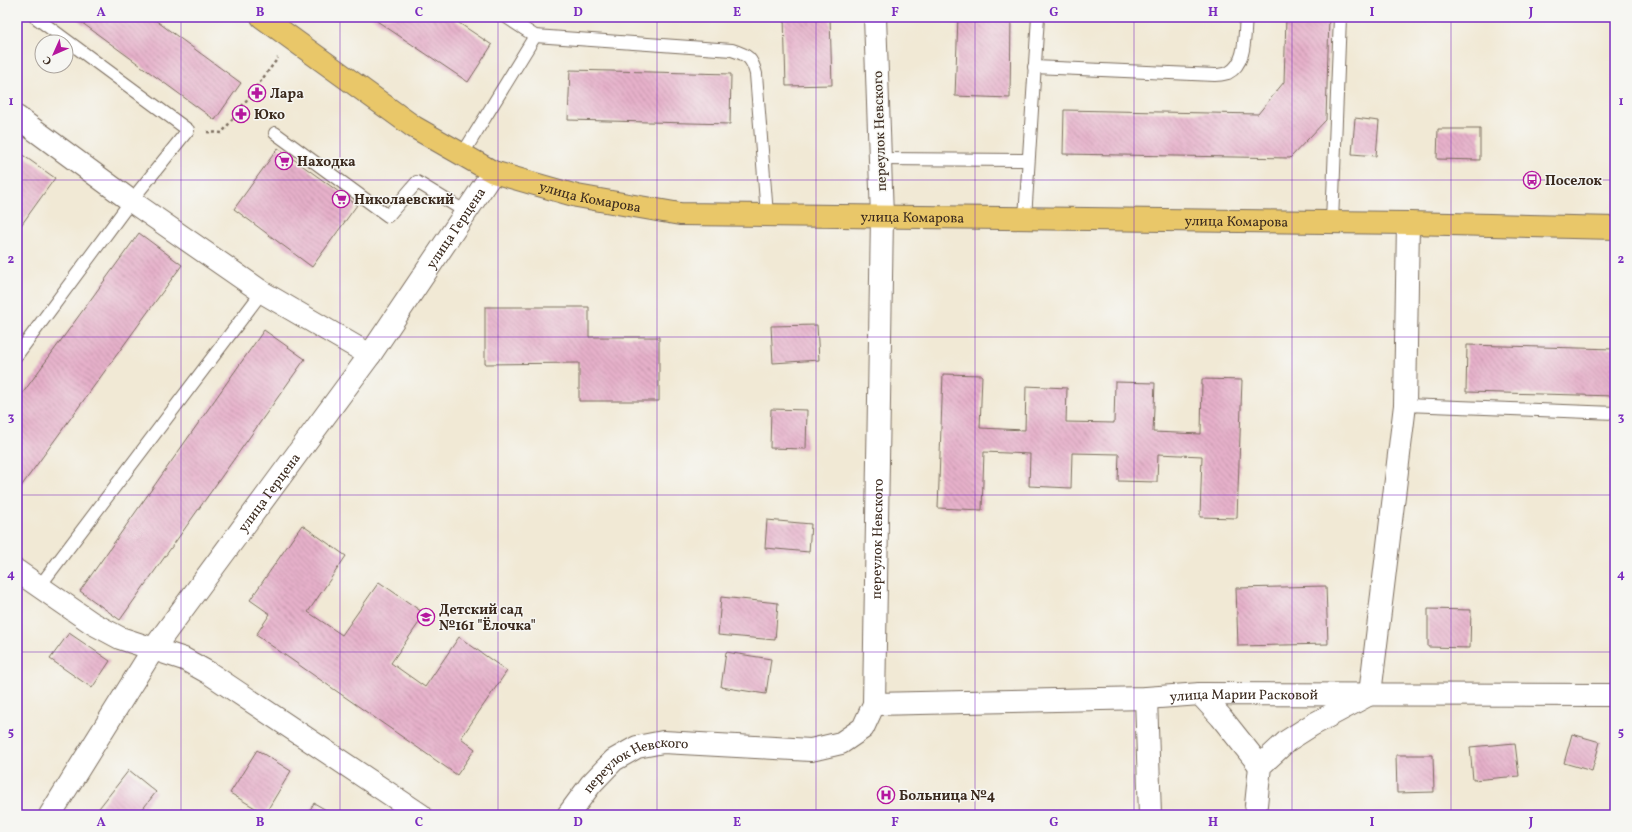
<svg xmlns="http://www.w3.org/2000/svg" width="1632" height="832" font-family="Vollkorn,serif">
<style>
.building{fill:url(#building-back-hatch)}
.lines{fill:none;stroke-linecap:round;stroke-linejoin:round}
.lane-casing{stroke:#7b6d5e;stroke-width:14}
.street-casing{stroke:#7b6d5e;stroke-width:24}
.primary-casing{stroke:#7b6d5e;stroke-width:24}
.path{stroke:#7b6d5e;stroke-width:2.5;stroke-dasharray:3 3;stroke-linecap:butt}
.lane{stroke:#fff;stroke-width:12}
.street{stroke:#fff;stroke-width:22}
.primary{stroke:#e9c769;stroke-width:22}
.grid{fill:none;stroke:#7b2cbf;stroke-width:1;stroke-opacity:0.55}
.labels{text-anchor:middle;stroke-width:3;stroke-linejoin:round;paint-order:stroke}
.poi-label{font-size:14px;font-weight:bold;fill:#3b2a1e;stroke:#f6f6f2;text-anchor:start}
.street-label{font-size:14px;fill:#3b2a1e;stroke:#f6f6f2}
.neatline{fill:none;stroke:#7b2cbf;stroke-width:1.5}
.grid-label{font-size:13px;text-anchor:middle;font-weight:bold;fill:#7b2cbf}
</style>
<defs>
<pattern id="building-back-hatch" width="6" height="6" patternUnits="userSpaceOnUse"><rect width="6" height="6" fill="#e6b0ca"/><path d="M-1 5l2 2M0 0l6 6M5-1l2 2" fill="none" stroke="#bc8fa3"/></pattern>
</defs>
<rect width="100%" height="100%" fill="#f6f6f2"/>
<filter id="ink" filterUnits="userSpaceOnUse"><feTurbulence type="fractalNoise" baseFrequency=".025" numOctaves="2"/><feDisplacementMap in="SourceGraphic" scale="8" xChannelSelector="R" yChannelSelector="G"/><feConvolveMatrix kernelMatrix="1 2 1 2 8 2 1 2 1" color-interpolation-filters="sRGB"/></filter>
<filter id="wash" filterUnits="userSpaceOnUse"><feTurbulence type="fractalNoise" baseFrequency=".012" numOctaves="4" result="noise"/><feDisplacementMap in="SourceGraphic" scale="16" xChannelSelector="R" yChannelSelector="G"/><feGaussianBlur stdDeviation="0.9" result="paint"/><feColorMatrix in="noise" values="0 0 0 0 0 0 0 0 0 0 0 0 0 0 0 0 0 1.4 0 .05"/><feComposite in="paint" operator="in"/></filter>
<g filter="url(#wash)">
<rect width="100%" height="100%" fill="#f1e9d5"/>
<g id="blocks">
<!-- building -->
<g class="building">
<path d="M 74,17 L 151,17 L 241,83 L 215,120 Z"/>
<path d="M 371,17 L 450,17 L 492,45 L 468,82 Z"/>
<path d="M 784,17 L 830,17 L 832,85 L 786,86 Z"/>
<path d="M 958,17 L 1011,17 L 1010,98 L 955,96 Z"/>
<path d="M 1286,17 L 1329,17 L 1326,120 L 1290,158 L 1063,154 L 1064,110 L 1258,114 L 1284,82 Z"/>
<path d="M 1436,17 L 1462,17 L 1462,18 L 1437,21 Z"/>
<path d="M 570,70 L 731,74 L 730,124 L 568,120 Z"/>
<path d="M 1355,118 L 1379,121 L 1376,156 L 1352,154 Z"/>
<path d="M 1438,129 L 1480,129 L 1480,160 L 1437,159 Z"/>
<path d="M 278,148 L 357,205 L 312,267 L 234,209 Z"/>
<path d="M 17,151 L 55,178 L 17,231 Z"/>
<path d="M 139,233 L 182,265 L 17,492 L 17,401 Z"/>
<path d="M 485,307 L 589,307 L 589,337 L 659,337 L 659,401 L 579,401 L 579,363 L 485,364 Z"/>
<path d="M 817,325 L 819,360 L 773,363 L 771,326 Z"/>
<path d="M 264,330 L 305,359 L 120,620 L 80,591 Z"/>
<path d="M 1467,345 L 1615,349 L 1615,396 L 1466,392 Z"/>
<path d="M 943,374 L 982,375 L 980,428 L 1025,430 L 1026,386 L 1067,388 L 1066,422 L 1114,423 L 1115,382 L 1155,383 L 1153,432 L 1201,434 L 1202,379 L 1242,380 L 1237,518 L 1200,517 L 1202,456 L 1158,454 L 1157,482 L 1118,481 L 1119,454 L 1072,453 L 1071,488 L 1029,486 L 1030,454 L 984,452 L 982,510 L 938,508 Z"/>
<path d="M 771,409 L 807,410 L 806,449 L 770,448 Z"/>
<path d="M 767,520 L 811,524 L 809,552 L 765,548 Z"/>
<path d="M 302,525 L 346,556 L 308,612 L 342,635 L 379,582 L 425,614 L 391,663 L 425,687 L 459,637 L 507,671 L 461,738 L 475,749 L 457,775 L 256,635 L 270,614 L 250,600 Z"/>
<path d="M 1326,586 L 1328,644 L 1238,646 L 1236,588 Z"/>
<path d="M 721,597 L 778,603 L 775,640 L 718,635 Z"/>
<path d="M 1428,609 L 1471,610 L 1470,648 L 1428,647 Z"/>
<path d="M 69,633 L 110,661 L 92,688 L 50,659 Z"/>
<path d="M 726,652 L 771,659 L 766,694 L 721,687 Z"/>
<path d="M 1572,734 L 1600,742 L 1592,771 L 1564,763 Z"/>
<path d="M 1515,743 L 1519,776 L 1473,780 L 1470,747 Z"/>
<path d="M 257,750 L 291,771 L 265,814 L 230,793 Z"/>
<path d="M 1396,755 L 1433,755 L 1434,792 L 1397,793 Z"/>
<path d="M 129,770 L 156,792 L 138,815 L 100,815 L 96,812 Z"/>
<path d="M 314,803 L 335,815 L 307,815 Z"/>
</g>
</g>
</g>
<g filter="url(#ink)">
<use href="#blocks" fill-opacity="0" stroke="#7b6d5e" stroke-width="1"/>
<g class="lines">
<defs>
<g id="lane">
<path d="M 506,17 L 535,36 L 732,50 C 748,55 752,58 756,74 L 767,215"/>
<path d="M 1034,67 L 1215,75 C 1219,75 1224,74 1228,73 C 1247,64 1244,34 1246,17"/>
<path d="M 275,133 L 388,216 L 417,182 L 466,212"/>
<path d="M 462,155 L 535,36"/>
<path d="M 880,159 L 1028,160"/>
<path d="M 1025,218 L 1038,17"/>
<path d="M 1332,222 L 1340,17"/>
<path d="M 17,355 L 131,201 L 188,130 L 35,17"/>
<path d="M 1405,405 L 1615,413"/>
<path d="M 39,587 L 262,292"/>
</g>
<g id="street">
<path d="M 17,117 L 131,201 L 262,292 L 370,355"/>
<path d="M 17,571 L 92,623 L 120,638 L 184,659 L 209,673 L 421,815"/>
<path d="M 1200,694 L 1221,717 L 1260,766"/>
<path d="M 1146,698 L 1150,815"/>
<path id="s1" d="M 874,704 L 1146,698 L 1200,694 L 1615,695"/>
<path d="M 1256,805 L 1260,766 L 1287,741 L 1312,725 L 1370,694 L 1405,405 L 1408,223"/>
<path id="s2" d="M 50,815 L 154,648 L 370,355 L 493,172"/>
<path id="s3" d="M 568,815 L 591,784 L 614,760 L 637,747 L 663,742 L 811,750 L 841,743 L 863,728 L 874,704 L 882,217 L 875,17"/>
</g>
<g id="primary">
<path id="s4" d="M 262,17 L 414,127 L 493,172 L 577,196 L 680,214 L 1408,223 L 1615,228"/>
</g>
</defs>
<!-- lane casing -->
<use href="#lane" class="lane-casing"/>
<!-- street casing -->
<use href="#street" class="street-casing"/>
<!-- primary casing -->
<use href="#primary" class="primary-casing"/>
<!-- path -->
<path class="path" d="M 207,132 L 222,133 L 278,58"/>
<!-- lane -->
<use href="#lane" class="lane"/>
<!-- street -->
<use href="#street" class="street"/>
<!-- primary -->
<use href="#primary" class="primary"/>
</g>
</g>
<!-- grid -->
<path class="grid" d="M 181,17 L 181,815M 340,17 L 340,815M 498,17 L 498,815M 657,17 L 657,815M 816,17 L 816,815M 975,17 L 975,815M 1134,17 L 1134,815M 1292,17 L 1292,815M 1451,17 L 1451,815M 17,180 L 1615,180M 17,337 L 1615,337M 17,495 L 1615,495M 17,652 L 1615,652"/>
<!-- icons -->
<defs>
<symbol id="pharmacy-ring" viewBox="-11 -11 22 22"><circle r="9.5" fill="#f6f6f2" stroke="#b5179e" stroke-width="1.5"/><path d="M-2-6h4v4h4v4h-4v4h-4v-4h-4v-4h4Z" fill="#b5179e"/></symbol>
<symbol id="supermarket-ring" viewBox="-11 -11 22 22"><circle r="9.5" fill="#f6f6f2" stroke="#b5179e" stroke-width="1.5"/><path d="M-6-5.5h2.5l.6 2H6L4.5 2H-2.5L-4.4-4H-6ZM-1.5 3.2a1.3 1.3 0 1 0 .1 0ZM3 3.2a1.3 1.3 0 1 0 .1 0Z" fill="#b5179e"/></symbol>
<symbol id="bus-ring" viewBox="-11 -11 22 22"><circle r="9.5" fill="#f6f6f2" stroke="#b5179e" stroke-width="1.5"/><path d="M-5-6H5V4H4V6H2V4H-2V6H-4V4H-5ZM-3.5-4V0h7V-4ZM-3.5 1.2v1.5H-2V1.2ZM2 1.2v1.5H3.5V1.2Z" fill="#b5179e"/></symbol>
<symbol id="school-ring" viewBox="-11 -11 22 22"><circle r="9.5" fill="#f6f6f2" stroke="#b5179e" stroke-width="1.5"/><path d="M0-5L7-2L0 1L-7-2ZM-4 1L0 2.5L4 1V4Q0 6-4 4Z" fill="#b5179e"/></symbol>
<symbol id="hospital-ring" viewBox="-11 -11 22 22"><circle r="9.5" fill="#f6f6f2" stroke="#b5179e" stroke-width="1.5"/><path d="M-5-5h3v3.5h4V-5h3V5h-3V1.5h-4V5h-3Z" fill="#b5179e"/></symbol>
</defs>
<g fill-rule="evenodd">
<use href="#pharmacy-ring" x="247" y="83" width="20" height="20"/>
<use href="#pharmacy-ring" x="231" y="104" width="20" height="20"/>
<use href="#supermarket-ring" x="274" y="151" width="20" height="20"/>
<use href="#bus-ring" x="1522" y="170" width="20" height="20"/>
<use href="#supermarket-ring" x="331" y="189" width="20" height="20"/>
<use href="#school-ring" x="416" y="607" width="20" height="20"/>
<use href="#hospital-ring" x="876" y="785" width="20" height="20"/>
</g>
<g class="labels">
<!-- poi labels -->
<g class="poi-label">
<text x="270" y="98">Лара</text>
<text x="254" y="119">Юко</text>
<text x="297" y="166">Находка</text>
<text x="1545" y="185">Поселок</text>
<text x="354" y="204">Николаевский</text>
<text x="439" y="614">Детский сад<tspan x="439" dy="16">№161 "Ёлочка"</tspan></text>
<text x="899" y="800">Больница №4</text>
</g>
<!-- street labels -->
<g class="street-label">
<text transform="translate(879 131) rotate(-92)" y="5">переулок Невского</text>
<text dy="5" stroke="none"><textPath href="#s4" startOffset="379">улица Комарова</textPath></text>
<text dy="5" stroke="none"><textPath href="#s4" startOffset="703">улица Комарова</textPath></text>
<text dy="5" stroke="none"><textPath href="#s4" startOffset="1027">улица Комарова</textPath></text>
<text dy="5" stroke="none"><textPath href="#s2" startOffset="714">улица Герцена</textPath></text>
<text dy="5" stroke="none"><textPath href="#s2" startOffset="390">улица Герцена</textPath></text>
<text dy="5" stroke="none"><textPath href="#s3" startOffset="522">переулок Невского</textPath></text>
<text dy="5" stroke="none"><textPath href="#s1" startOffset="370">улица Марии Расковой</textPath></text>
<text dy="5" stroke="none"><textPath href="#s3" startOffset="90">переулок Невского</textPath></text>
</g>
</g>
<!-- margin -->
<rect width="1632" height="832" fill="none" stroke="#f6f6f2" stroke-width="44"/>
<!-- north arrow -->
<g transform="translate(54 54) rotate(225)"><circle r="19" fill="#f6f6f2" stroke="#aba49d"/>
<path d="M0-3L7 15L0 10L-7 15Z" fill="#b5179e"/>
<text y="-6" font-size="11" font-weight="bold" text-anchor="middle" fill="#3b2a1e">С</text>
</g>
<rect x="22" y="22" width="1588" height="788" class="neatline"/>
<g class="grid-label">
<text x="101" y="16">A</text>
<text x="260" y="16">B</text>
<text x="419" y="16">C</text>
<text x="578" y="16">D</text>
<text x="737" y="16">E</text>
<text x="895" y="16">F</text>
<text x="1054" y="16">G</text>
<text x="1213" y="16">H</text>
<text x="1372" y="16">I</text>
<text x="1531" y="16">J</text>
<text x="11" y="105">1</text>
<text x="1621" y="105">1</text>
<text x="11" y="263">2</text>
<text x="1621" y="263">2</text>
<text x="11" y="421">3</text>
<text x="1621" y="421">3</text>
<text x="11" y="578">4</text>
<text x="1621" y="578">4</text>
<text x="11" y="736">5</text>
<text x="1621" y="736">5</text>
<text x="101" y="826">A</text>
<text x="260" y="826">B</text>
<text x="419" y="826">C</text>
<text x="578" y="826">D</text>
<text x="737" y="826">E</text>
<text x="895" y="826">F</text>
<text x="1054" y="826">G</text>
<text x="1213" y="826">H</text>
<text x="1372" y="826">I</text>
<text x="1531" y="826">J</text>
</g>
</svg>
